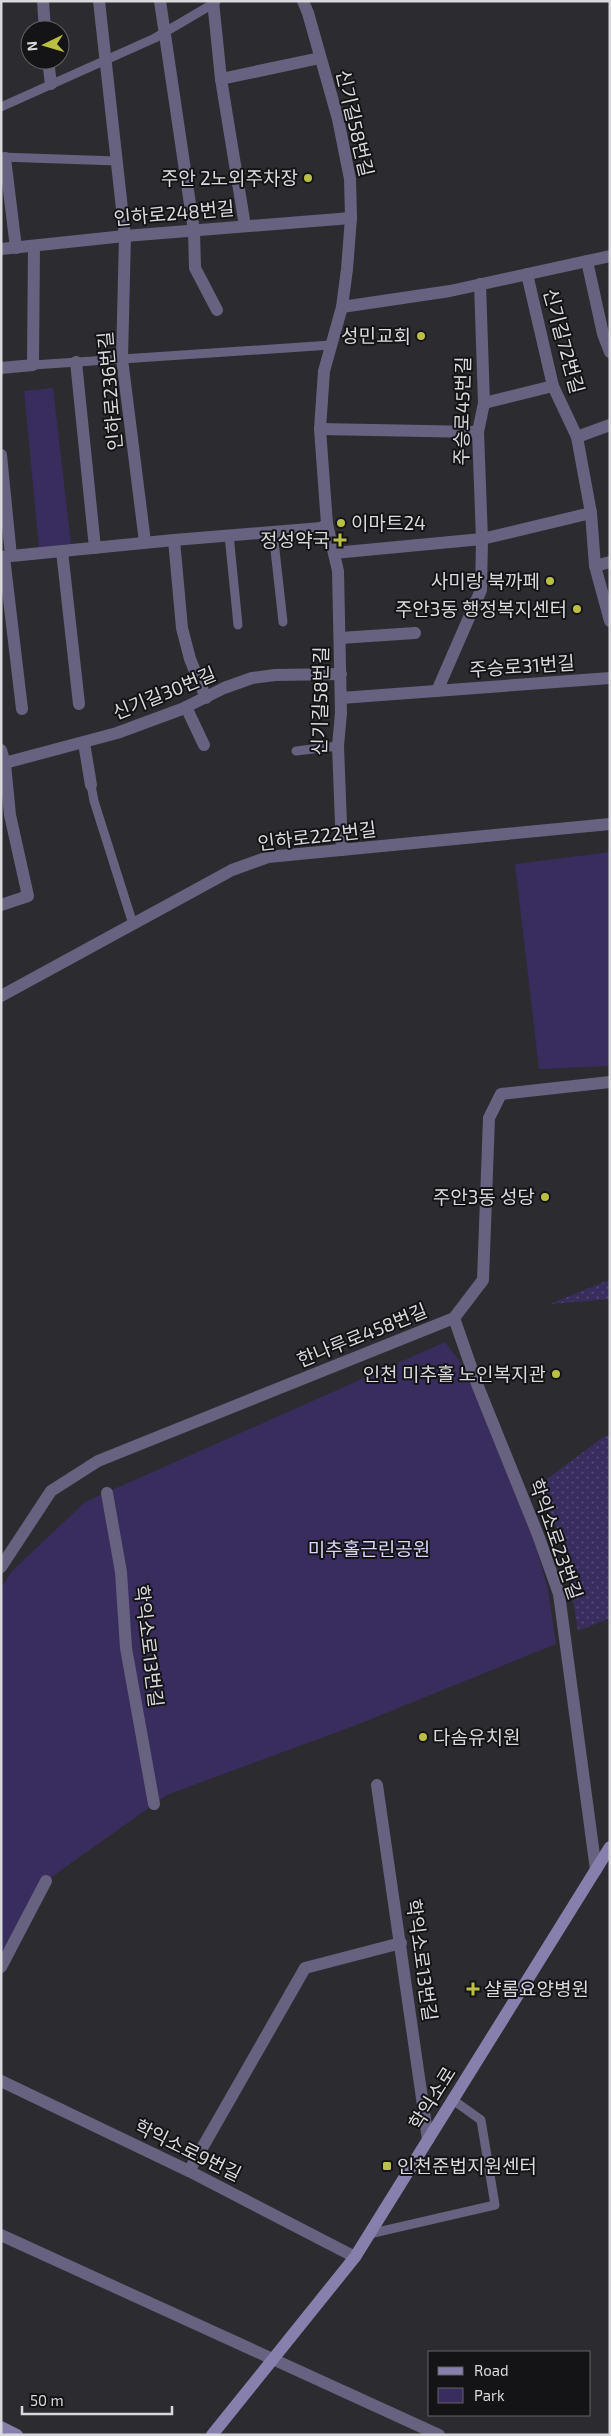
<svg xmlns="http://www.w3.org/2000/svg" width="611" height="2436" font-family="'Exo 2','Noto Sans KR',sans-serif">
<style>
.grass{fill:url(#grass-dots)}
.park{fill:#382d5d}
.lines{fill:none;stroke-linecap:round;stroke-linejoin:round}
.lane{stroke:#66627f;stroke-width:9}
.street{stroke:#66627f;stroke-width:12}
.secondary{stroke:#8780ad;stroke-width:12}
.poi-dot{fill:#bbc044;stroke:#141416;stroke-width:2}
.labels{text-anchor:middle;stroke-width:4;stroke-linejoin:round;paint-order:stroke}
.street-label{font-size:19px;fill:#d9d8dc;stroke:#141416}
.poi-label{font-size:19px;fill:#d9d8dc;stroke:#141416;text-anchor:end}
.park-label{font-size:19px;fill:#d9d5fa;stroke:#141416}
</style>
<defs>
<pattern id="grass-dots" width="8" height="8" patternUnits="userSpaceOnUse" patternTransform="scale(1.25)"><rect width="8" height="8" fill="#382d5d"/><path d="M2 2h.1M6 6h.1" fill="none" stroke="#544b74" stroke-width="1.8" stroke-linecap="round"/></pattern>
</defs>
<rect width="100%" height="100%" fill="#2c2b30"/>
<!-- grass -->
<g class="grass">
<path d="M 610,1280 L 610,1299 L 550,1304 L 604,1282 Z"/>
<path d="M 610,1434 L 610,1618 L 578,1631 L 564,1546 L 539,1485 L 602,1438 Z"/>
</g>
<!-- park -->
<g class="park">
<path d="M 53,388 L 71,544 L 39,548 L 24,391 Z"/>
<path d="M 610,852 L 610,1066 L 539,1069 L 515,864 Z"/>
<path d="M 445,1342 L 477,1384 L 524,1502 L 548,1590 L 556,1644 L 359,1724 L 167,1795 L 46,1881 L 1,1967 L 1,1588 L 12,1571 L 85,1502 Z"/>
</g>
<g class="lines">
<!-- lane -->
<g class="lane">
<path d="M 1,107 L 155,38 L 216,2"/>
<path d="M 1,157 L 117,161"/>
<path d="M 33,365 L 331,345"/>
<path d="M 273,532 L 283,622"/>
<path d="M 229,535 L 238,625"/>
<path d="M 296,751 L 338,746"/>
<path d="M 91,785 L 94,801 L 133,924"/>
<path d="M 369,2234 L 495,2205 L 481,2120 L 453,2100"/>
</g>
<!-- street -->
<g class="street">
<path d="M 43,1 L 45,30"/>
<path d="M 99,1 L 125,236 L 122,359 L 145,542"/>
<path d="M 160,1 L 194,231 L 195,268 L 217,310"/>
<path d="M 213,1 L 221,79 L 245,226"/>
<path d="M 303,1 L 308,13 L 338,119 L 350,179 L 351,218 L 347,269 L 342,307 L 324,371 L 320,429 L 327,524 L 338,571 L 341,713 L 338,746 L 342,850"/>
<path d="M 48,60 L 51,84"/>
<path d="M 221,79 L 320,58"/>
<path d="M 5,158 L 16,248"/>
<path d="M 1,249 L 125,236 L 351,218"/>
<path d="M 587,261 L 603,334 L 610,352"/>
<path d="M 527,274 L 553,386 L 577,437 L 591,513 L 595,566 L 610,621"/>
<path d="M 342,307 L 450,291 L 610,256"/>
<path d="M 76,362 L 95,548"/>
<path d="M 1,368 L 33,365 L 34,246"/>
<path d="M 484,403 L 553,386"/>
<path d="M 320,429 L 478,432"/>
<path d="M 577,437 L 610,425"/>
<path d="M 1,455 L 11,556"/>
<path d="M 174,540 L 182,628 L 190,659 L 206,698"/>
<path d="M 62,551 L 79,704"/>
<path d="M 334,553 L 482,539 L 591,513"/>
<path d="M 1,557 L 174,540 L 321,528 L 327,524"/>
<path d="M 4,557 L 22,709"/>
<path d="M 595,566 L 610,562"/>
<path d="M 340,638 L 415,633"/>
<path d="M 437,691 L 481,590 L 482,539 L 478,432 L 484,403 L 480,284"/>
<path d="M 341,698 L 610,678"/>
<path d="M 186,707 L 204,745"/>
<path d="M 84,743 L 91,785"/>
<path d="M 1,750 L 5,764 L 10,815 L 28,896 L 1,905"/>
<path d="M 1,764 L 117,733 L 182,709 L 224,688 L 252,678 L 275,675 L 341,674"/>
<path d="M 1,996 L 232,870 L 268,857 L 610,824"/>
<path d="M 454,1318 L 477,1384 L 538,1535 L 559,1594 L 596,1870"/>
<path d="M 107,1493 L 121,1572 L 126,1648 L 154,1804"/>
<path d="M 1,1567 L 51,1491 L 98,1461 L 454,1318 L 483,1280 L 489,1118 L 501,1094 L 610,1082"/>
<path d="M 377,1785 L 428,2140"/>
<path d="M 1,1967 L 46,1881"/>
<path d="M 1,2081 L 189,2171 L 355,2257"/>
<path d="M 189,2171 L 305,1968 L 401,1943"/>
<path d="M 1,2235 L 439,2435"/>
</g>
<!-- secondary -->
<g class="secondary">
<path d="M 1,2427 L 17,2435"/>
<path d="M 212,2435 L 355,2257 L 610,1847"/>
</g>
</g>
<!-- markers -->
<g class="poi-dot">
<circle cx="308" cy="178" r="5"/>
<circle cx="421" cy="336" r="5"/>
<circle cx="341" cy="523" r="5"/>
<path d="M337.5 532.5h5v5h5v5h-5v5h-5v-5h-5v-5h5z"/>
<circle cx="550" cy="581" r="5"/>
<circle cx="577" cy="609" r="5"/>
<circle cx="545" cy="1197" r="5"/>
<circle cx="556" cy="1374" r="5"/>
<circle cx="423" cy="1737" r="5"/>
<path d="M470.5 1981.5h5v5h5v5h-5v5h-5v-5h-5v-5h5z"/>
<rect x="382" y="2161" width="10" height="10" rx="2.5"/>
</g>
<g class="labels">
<!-- street labels -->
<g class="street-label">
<text transform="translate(355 123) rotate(77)" y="7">신기길58번길</text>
<text transform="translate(174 213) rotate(-5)" y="7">인하로248번길</text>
<text transform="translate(564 341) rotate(75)" y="7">신기길72번길</text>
<text transform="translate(110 391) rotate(-95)" y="7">인하로236번길</text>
<text transform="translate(462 411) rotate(-89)" y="7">주승로45번길</text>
<text transform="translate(522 666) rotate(-4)" y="7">주승로31번길</text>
<text transform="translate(164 693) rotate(-22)" y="7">신기길30번길</text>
<text transform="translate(320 701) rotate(-89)" y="7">신기길58번길</text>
<text transform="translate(317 836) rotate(-7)" y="7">인하로222번길</text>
<text transform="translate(362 1335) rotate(-22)" y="7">한나루로458번길</text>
<text transform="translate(556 1539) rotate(71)" y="7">학익소로23번길</text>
<text transform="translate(149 1646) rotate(83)" y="7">학익소로13번길</text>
<text transform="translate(422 1960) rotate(82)" y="7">학익소로13번길</text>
<text transform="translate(432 2098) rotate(-58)" y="7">학익소로</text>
<text transform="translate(188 2150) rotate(26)" y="7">학익소로9번길</text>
</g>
<!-- poi labels -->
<g class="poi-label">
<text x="298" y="185">주안 2노외주차장</text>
<text x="411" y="343">성민교회</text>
<text x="351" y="530" text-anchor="start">이마트24</text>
<text x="330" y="547">정성약국</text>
<text x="540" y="588">사미랑 북까페</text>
<text x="567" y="616">주안3동 행정복지센터</text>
<text x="535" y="1204">주안3동 성당</text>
<text x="546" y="1381">인천 미추홀 노인복지관</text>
<text x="433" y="1744" text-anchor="start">다솜유치원</text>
<text x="484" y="1996" text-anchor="start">샬롬요양병원</text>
<text x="397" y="2173" text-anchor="start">인천준법지원센터</text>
</g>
<!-- park labels -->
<g class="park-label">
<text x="369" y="1556">미추홀근린공원</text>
</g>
</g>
<!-- border -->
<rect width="611" height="2436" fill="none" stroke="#d9d8dc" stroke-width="5"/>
<!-- legend -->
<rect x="428" y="2351" width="162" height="65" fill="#141416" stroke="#636265"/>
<rect x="438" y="2367" width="25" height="8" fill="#8780ad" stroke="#636265"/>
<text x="474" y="2376" font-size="15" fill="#d9d8dc">Road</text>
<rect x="438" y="2388" width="25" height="15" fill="#382d5d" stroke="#636265"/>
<text x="474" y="2401" font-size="15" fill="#d9d8dc">Park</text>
<!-- north arrow -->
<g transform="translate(45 45) rotate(265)"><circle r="24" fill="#141416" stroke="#636265"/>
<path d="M0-4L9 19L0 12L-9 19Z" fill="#bbc044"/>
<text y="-8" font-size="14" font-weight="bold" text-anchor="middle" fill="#d9d8dc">N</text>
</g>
<!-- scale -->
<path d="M22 2406v8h150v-8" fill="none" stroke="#d9d8dc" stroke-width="2.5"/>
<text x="30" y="2406" font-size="15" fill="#d9d8dc" stroke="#141416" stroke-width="4" paint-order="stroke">50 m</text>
</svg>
